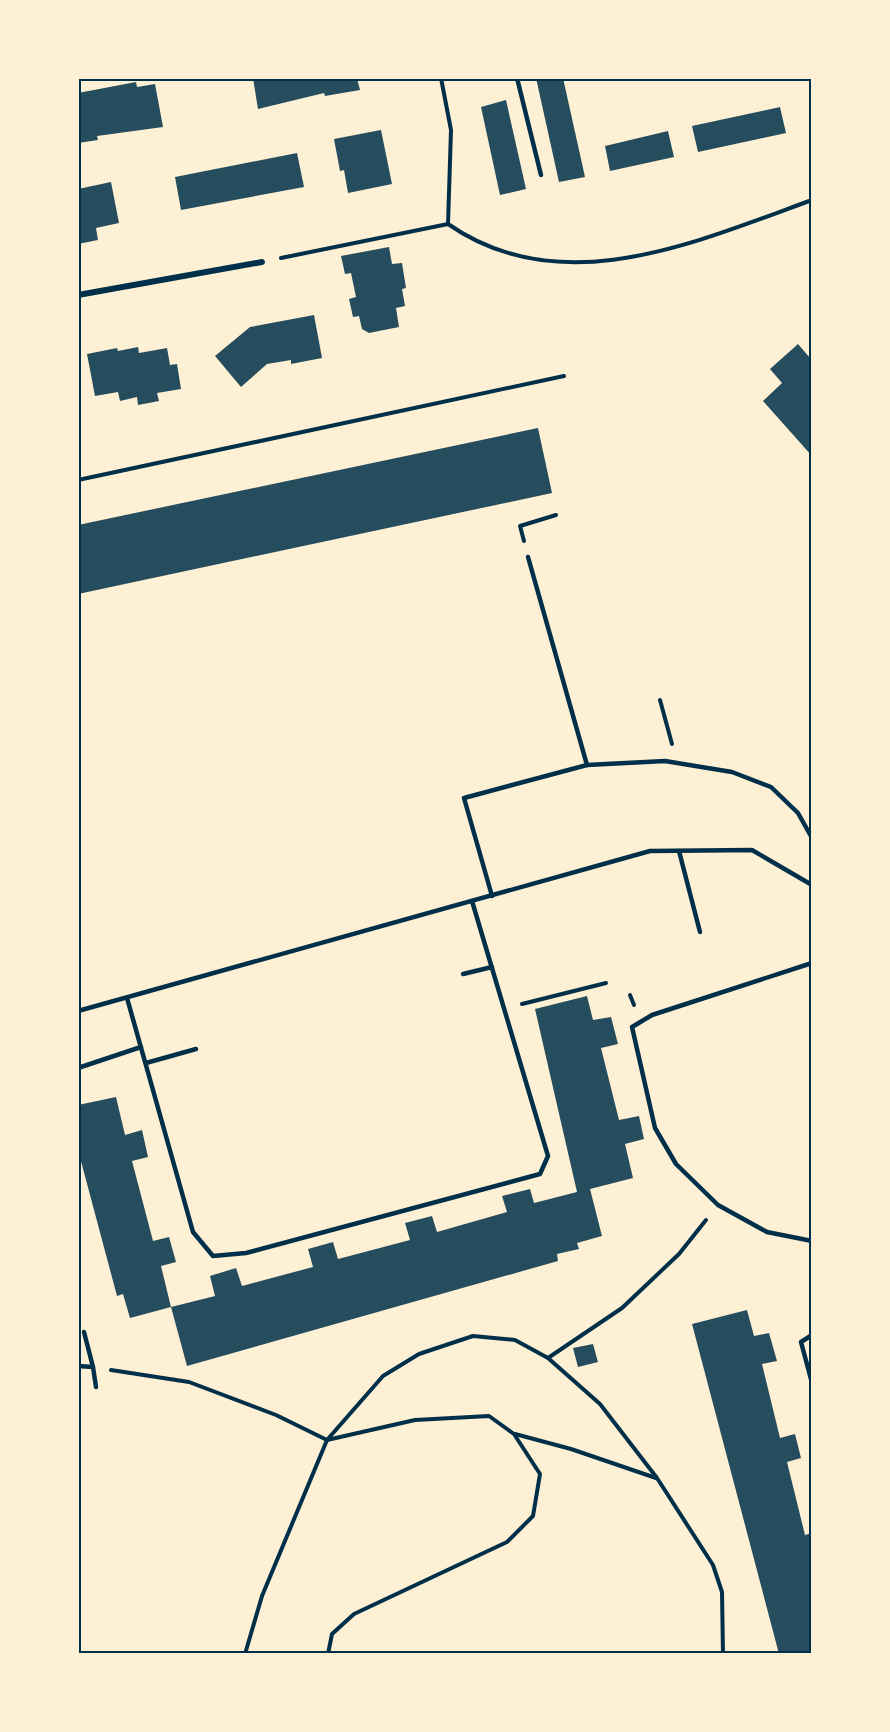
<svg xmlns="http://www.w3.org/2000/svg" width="890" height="1732" font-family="Karla,sans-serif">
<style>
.building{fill:#264d5e}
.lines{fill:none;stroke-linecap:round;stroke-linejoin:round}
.path{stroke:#003049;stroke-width:4}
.service{stroke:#003049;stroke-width:4.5}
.minor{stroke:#003049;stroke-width:6}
.neatline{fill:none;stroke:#003049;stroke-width:2}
</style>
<rect width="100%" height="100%" fill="#fdf0d5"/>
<!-- building -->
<g class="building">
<path d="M 253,78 L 357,78 L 360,90 L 325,96 L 324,93 L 258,109 Z"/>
<path d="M 536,78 L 563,78 L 585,177 L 559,182 Z"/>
<path d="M 136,82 L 137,87 L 155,84 L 163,127 L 97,136 L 98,140 L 78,143 L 78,93 Z"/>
<path d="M 506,100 L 526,189 L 500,195 L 481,107 Z"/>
<path d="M 780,107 L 786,133 L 698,152 L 692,126 Z"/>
<path d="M 381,130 L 392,184 L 348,193 L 344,170 L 340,171 L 334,139 Z"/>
<path d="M 668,131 L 674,157 L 610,171 L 605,146 Z"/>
<path d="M 297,153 L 304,187 L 181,210 L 175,177 Z"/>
<path d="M 111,182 L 119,223 L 96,228 L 98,240 L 78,244 L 78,189 Z"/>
<path d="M 389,247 L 392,264 L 402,263 L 406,288 L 402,289 L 405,306 L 396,308 L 399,327 L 369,333 L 362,329 L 359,316 L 353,317 L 349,299 L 356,297 L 351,273 L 345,274 L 341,256 Z"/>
<path d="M 314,315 L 322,358 L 291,364 L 291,360 L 267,364 L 241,387 L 215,356 L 250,327 Z"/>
<path d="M 798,344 L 810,358 L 812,356 L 812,456 L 763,401 L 782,383 L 770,369 Z"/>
<path d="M 138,347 L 139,353 L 167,348 L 170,365 L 177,364 L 181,389 L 157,393 L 159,401 L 138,405 L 137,397 L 120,401 L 118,392 L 95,396 L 87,354 L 117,348 L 118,351 Z"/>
<path d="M 538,428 L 552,493 L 78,594 L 78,525 Z"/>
<path d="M 587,996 L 593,1020 L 611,1017 L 618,1044 L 601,1048 L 619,1120 L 639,1116 L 644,1139 L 625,1144 L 633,1178 L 590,1189 L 602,1236 L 577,1243 L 579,1249 L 557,1254 L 558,1261 L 187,1366 L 171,1307 L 215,1296 L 210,1276 L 236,1268 L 242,1286 L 313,1267 L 308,1249 L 333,1242 L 338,1259 L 410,1240 L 405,1223 L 432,1216 L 437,1232 L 507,1212 L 502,1196 L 530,1189 L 534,1203 L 577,1192 L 535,1009 Z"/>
<path d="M 116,1097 L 125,1135 L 142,1130 L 148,1157 L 132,1161 L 153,1241 L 169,1237 L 176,1262 L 161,1266 L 171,1307 L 130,1318 L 123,1294 L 117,1296 L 78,1150 L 78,1105 Z"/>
<path d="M 747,1310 L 754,1336 L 769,1333 L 777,1361 L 762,1364 L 780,1438 L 795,1434 L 801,1458 L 787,1462 L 805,1535 L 812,1533 L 812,1654 L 779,1654 L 692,1324 Z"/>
<path d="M 593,1344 L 598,1362 L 578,1367 L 573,1348 Z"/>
</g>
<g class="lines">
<!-- path -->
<g class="path">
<path d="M 441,78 L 451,130 L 448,224"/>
<path d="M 448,224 C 561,303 696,242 812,200"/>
<path d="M 281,258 L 448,224"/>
<path d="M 78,480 L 564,376"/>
<path d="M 524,541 L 520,526 L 556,515"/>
<path d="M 660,700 L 672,744"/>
<path d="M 630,995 L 634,1005"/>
<path d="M 522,1004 L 606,983"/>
<path d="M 548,1358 L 622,1308 L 679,1254 L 706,1220"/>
<path d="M 111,1370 L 189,1382 L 276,1415 L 327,1440 L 415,1420 L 489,1416 L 514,1434 L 540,1474 L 533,1516 L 507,1542 L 354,1614 L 332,1634 L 328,1654"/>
<path d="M 515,1434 L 571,1449 L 656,1478"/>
<path d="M 245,1654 L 262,1596 L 327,1440 L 383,1376 L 419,1354 L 473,1336 L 515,1340 L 548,1358 L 600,1404 L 657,1478 L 713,1565 L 722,1592 L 723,1654"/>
</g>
<!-- service -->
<g class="service">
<path d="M 517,78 L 541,175"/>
<path d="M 528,557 L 587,765"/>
<path d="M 679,851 L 700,932"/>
<path d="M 492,896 L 464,798 L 587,765 L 665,761 L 732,772 L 771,787 L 798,813 L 812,838"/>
<path d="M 812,963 L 652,1015 L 632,1027 L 655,1128 L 676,1164 L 718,1205 L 767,1232 L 812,1241"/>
<path d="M 463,974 L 492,967"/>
<path d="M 127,998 L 193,1232 L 213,1256 L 246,1253 L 540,1174 L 548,1156 L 472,901"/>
<path d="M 78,1011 L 650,851 L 752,850 L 812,885"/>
<path d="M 146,1063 L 196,1049"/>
<path d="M 78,1068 L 141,1047"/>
<path d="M 84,1332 L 93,1367"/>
<path d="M 812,1335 L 801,1342 L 812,1383"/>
<path d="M 78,1366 L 93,1367 L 96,1387"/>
</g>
<!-- minor -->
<path class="minor" d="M 78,295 L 262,262"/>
</g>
<!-- border -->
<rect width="890" height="1732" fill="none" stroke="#fdf0d5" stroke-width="159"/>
<rect x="80" y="80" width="730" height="1572" class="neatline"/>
</svg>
